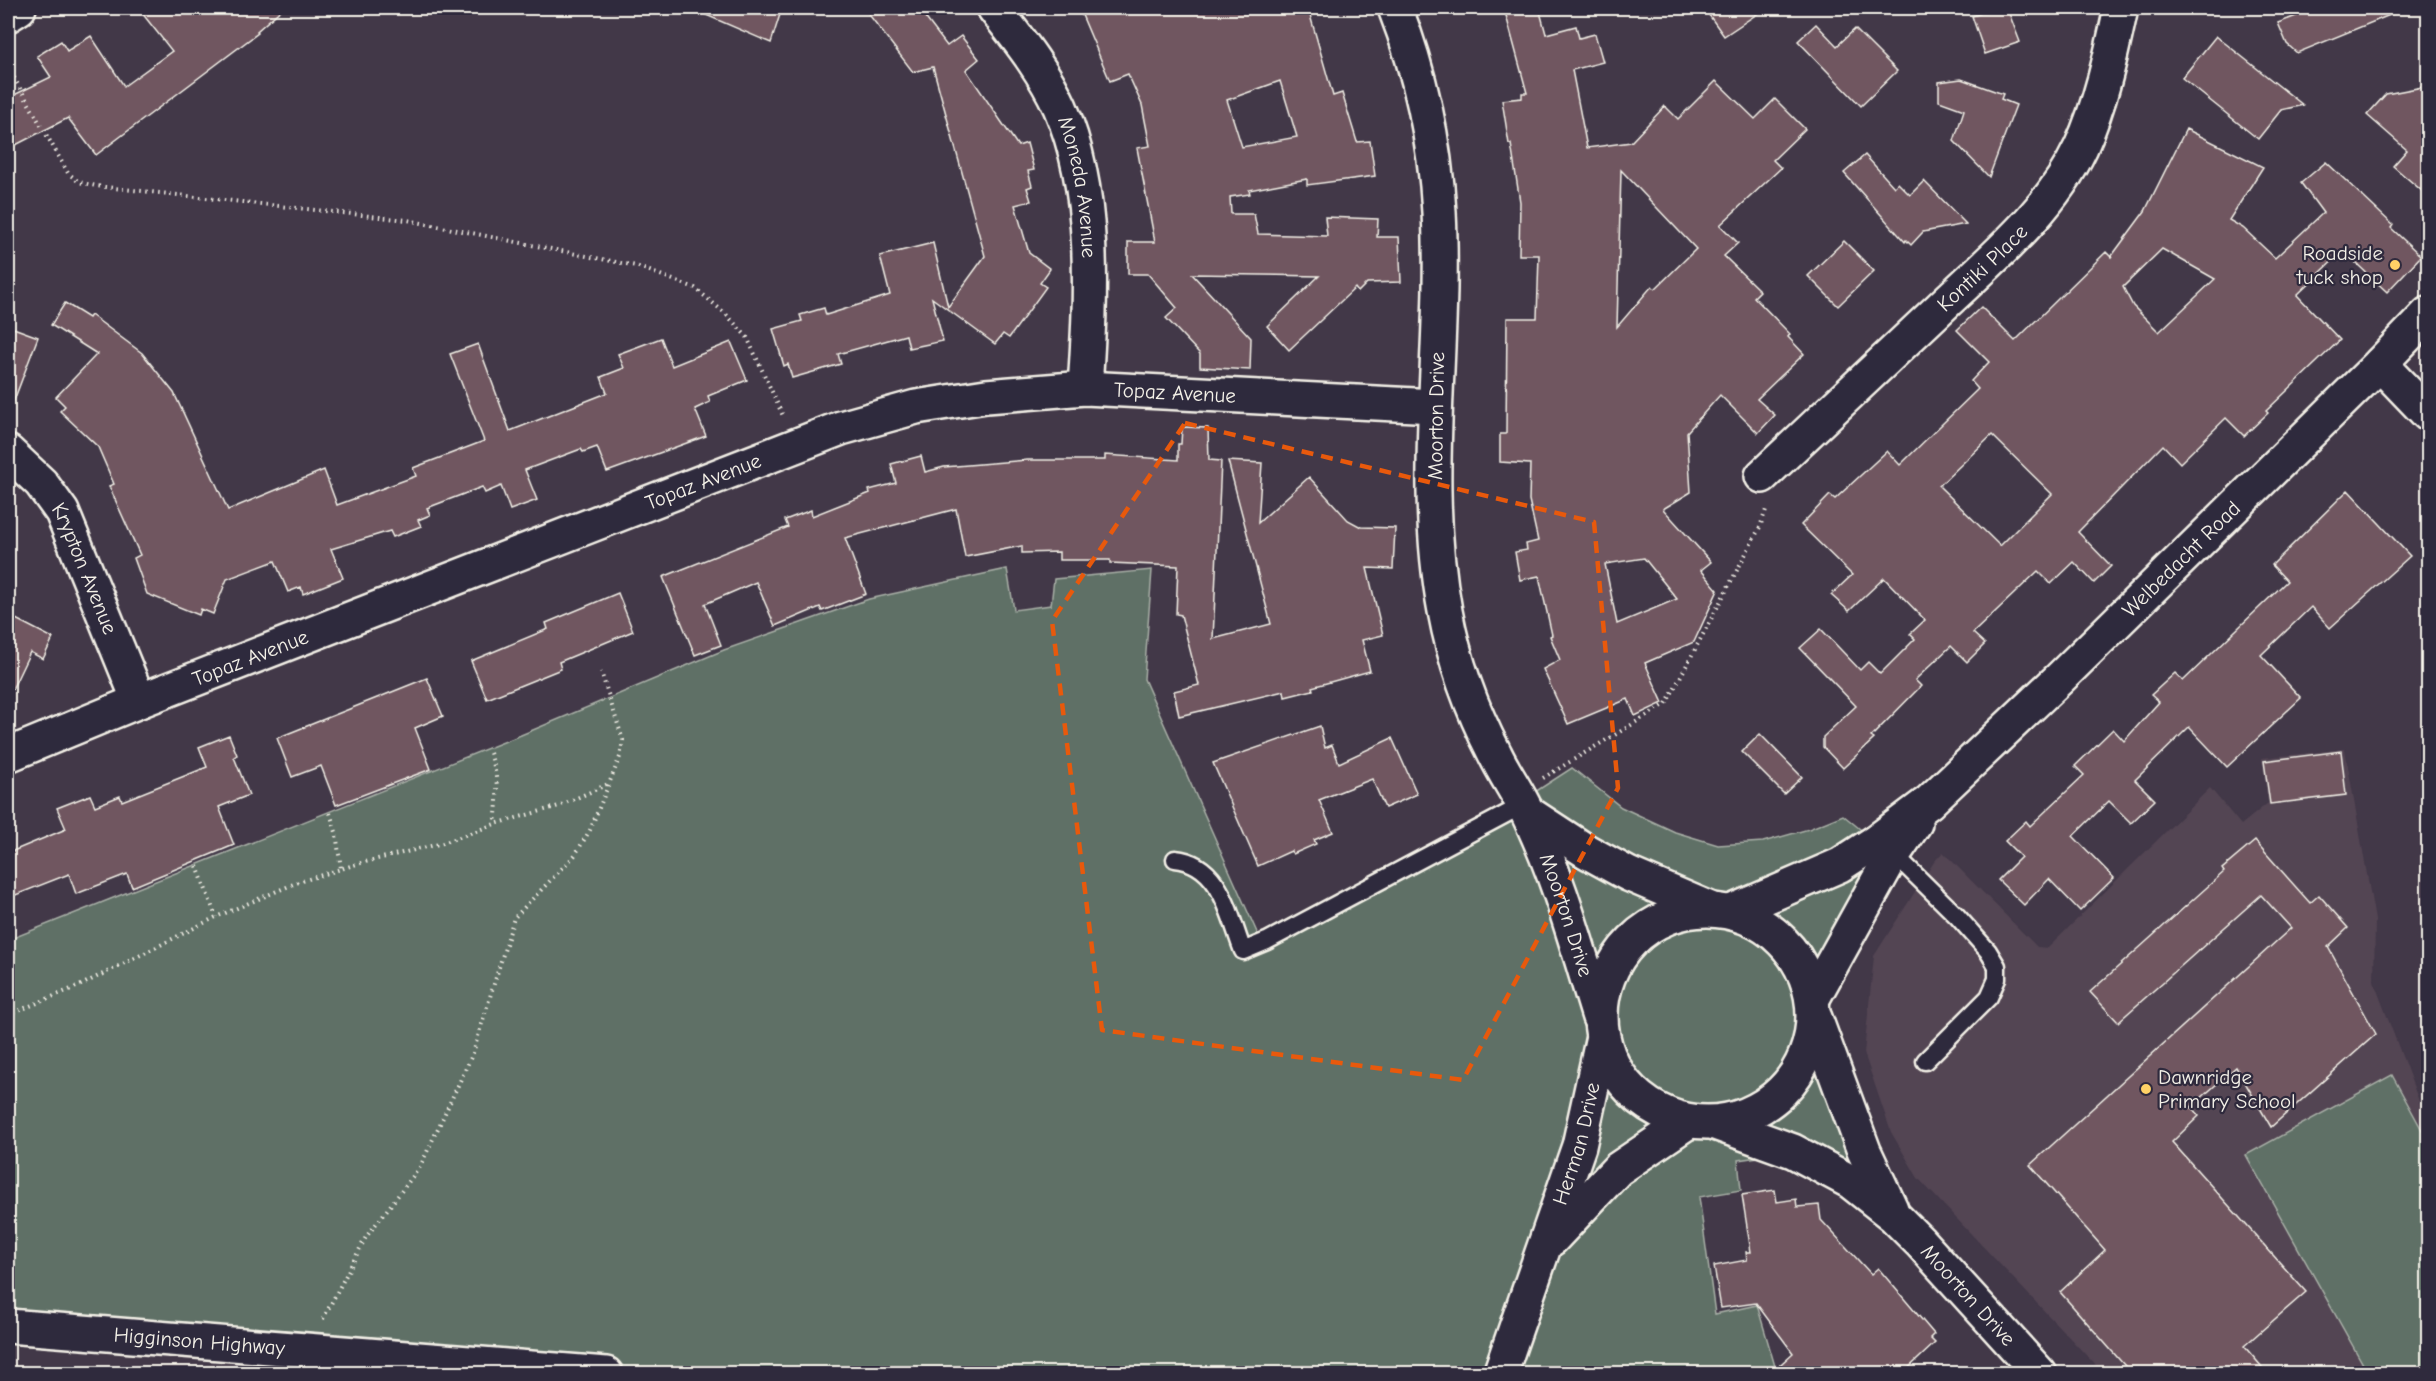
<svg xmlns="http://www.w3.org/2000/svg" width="2436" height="1381" font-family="'Comic Neue',sans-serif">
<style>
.built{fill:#534553}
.green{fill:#5e6f66;stroke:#a9b0a7;stroke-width:1.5}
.building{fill:#6f5761;stroke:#f4f1e8;stroke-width:1.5;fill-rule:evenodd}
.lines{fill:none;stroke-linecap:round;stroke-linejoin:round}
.service-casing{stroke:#f4f1e8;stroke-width:21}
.minor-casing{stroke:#f4f1e8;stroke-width:38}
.tertiary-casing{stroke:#f4f1e8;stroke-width:38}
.trunk-casing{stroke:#f4f1e8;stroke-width:38}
.path{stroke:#f4f1e8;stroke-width:4;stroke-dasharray:1.5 4.5;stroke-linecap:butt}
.service{stroke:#2f2a3d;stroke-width:16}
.minor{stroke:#2f2a3d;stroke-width:33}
.tertiary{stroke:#2f2a3d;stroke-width:33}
.trunk{stroke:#2f2a3d;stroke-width:33}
.marked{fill:none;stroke:#e8590c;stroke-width:4.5;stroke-dasharray:12 8;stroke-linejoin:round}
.poi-dot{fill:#ffd166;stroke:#2f2a3d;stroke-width:2}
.labels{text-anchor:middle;stroke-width:4.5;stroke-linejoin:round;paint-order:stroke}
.street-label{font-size:21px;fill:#f4f1e8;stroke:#2f2a3d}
.poi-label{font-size:21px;fill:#f4f1e8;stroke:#2f2a3d;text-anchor:end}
</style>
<rect width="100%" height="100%" fill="#423848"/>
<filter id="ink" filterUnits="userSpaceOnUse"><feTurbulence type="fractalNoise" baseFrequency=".0167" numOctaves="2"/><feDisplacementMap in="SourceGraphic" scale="12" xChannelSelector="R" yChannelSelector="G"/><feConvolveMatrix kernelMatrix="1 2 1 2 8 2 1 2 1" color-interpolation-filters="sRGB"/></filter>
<g filter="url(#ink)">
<!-- built -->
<path class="built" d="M 2345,749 L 2375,920 L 2374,982 L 2428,1125 L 2428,1373 L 2103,1373 L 1918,1178 L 1891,1132 L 1864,1053 L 1874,956 L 1934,862 L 1943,852 L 2037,947 L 2048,948 L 2210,788 L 2241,825 L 2268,803 L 2262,758 Z"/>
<!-- green -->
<g class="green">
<path d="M 1007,569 L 1014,610 L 1051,605 L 1054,579 L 1152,570 L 1144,679 L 1259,937 L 1518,803 L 1572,768 L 1621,807 L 1675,832 L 1718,845 L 1763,842 L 1809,829 L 1843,815 L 1894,857 L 1816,999 L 1896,1217 L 1792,1152 L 1738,1160 L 1741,1190 L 1699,1197 L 1715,1314 L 1757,1305 L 1777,1373 L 631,1374 L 8,1323 L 8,940 L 521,735 L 724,650 L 869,599 Z"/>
<path d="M 2392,1075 L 2428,1141 L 2428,1373 L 2368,1373 L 2246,1155 Z"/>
</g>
<!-- building -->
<g class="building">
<path d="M 138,8 L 283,8 L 257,31 L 258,33 L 96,155 L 68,118 L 8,149 L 8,98 L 51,77 L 37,56 L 61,41 L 67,51 L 91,36 L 124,86 L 172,51 Z"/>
<path d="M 690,8 L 782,8 L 771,43 Z"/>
<path d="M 864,8 L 918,8 L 947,46 L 961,36 L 979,59 L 966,70 L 1018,146 L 1027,143 L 1034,170 L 1028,171 L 1032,186 L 1027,188 L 1031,201 L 1015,205 L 1029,253 L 1050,269 L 1040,283 L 1046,287 L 1009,338 L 1003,334 L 995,344 L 932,298 L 943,341 L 909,348 L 906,335 L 838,354 L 841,364 L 792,378 L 788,364 L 784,366 L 773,329 L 802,321 L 800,315 L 824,308 L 826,315 L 890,295 L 880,256 L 933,243 L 948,307 L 985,256 L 933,67 L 913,72 Z"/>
<path d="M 1079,8 L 1308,8 L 1333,96 L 1342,93 L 1357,142 L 1370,141 L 1375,176 L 1307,185 L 1307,179 L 1249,190 L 1250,194 L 1230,197 L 1231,214 L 1254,214 L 1258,234 L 1327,236 L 1325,217 L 1378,219 L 1377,237 L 1399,237 L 1401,282 L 1367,283 L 1358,292 L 1355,288 L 1289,350 L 1267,326 L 1319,276 L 1192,274 L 1251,338 L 1250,370 L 1200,367 L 1200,354 L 1166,318 L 1177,308 L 1148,274 L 1128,274 L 1128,242 L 1155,242 L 1137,148 L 1150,146 L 1142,105 L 1128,74 L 1110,81 ZM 1280,81 L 1297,137 L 1242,147 L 1227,100 Z"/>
<path d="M 1504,8 L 1539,8 L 1546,34 L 1576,26 L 1579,38 L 1595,34 L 1603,62 L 1572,70 L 1587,148 L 1631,142 L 1665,106 L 1678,119 L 1716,81 L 1755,119 L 1775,99 L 1805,129 L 1773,160 L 1781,168 L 1720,225 L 1738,243 L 1724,256 L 1760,291 L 1754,297 L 1790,334 L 1788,337 L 1804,354 L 1757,399 L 1775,415 L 1758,433 L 1720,395 L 1687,432 L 1691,492 L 1663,509 L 1711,562 L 1701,570 L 1718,590 L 1694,642 L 1645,663 L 1663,703 L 1635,716 L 1628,699 L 1568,724 L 1543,669 L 1560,660 L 1550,636 L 1552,635 L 1539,576 L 1520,580 L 1515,552 L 1527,550 L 1526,544 L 1538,541 L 1529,500 L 1530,464 L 1500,462 L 1500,434 L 1506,434 L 1507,318 L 1537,318 L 1539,255 L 1519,255 L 1520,202 L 1511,144 L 1509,144 L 1502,100 L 1522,98 L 1522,93 L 1527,93 ZM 1621,170 L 1696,249 L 1655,289 L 1652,286 L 1617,327 ZM 1644,558 L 1677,599 L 1617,624 L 1605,564 Z"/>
<path d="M 1704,8 L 1766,8 L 1724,36 Z"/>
<path d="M 1999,8 L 2007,8 L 2020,42 L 1985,54 L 1972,16 Z"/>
<path d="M 2317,8 L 2407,8 L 2297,53 L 2287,44 L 2278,23 Z"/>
<path d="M 1816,24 L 1837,46 L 1855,29 L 1897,71 L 1861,106 L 1798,41 Z"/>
<path d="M 2216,36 L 2303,105 L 2281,110 L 2258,139 L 2182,78 Z"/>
<path d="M 1961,79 L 2003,94 L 2001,99 L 2016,105 L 1989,177 L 1954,141 L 1964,110 L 1939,101 L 1939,82 Z"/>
<path d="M 2428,86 L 2428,196 L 2393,166 L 2407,150 L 2367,115 L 2386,94 Z"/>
<path d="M 2186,129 L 2263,167 L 2229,220 L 2243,228 L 2275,258 L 2323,213 L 2301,183 L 2326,162 L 2393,225 L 2391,228 L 2421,256 L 2387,292 L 2343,251 L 2297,295 L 2340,340 L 2266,411 L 2268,413 L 2244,436 L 2226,418 L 2180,463 L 2163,445 L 2078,532 L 2111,566 L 2094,583 L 2074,562 L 2051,584 L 2038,571 L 1973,633 L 1985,644 L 1967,662 L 1951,646 L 1915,680 L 1921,686 L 1871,737 L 1874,739 L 1843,768 L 1823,747 L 1823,737 L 1856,706 L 1800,648 L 1821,629 L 1860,670 L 1868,662 L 1880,674 L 1915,639 L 1910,634 L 1925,620 L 1884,578 L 1849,611 L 1831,595 L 1852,575 L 1801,525 L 1830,495 L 1835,499 L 1887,451 L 1900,465 L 1978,389 L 1971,381 L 1989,362 L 1957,330 L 1981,307 L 2015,341 L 2106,252 L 2111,257 L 2145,211 ZM 2162,249 L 2215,279 L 2159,332 L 2133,306 L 2123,287 ZM 1992,435 L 2052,494 L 2000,546 L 1939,486 Z"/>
<path d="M 1865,155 L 1894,187 L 1898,183 L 1910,195 L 1924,181 L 1966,224 L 1923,232 L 1911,245 L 1906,240 L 1905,242 L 1844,173 Z"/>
<path d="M 1844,241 L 1874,271 L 1838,306 L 1808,276 Z"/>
<path d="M 65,303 L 89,318 L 91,315 L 142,353 L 174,393 L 228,510 L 324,470 L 337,505 L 416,476 L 413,468 L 484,441 L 450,354 L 478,344 L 510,431 L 607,393 L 601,377 L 624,368 L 618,354 L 661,338 L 672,366 L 731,342 L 747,380 L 708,396 L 710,402 L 695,409 L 706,436 L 607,472 L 597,447 L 583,452 L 581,449 L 525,470 L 537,500 L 510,510 L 501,486 L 485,493 L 482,487 L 427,508 L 430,515 L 418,520 L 421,526 L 393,537 L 390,531 L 331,549 L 343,578 L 303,594 L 301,587 L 288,592 L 275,561 L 227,579 L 213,614 L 201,609 L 199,615 L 147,594 L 134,558 L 140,555 L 109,486 L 114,484 L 98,447 L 60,411 L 65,406 L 56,397 L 97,354 L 51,325 Z"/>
<path d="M 8,326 L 38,337 L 10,411 L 8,411 Z"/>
<path d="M 1182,427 L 1208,428 L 1209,460 L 1221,461 L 1213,639 L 1271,624 L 1228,461 L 1262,463 L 1258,523 L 1309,477 L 1348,520 L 1361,527 L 1395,528 L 1393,569 L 1367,568 L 1383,635 L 1362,640 L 1370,671 L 1312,687 L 1313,690 L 1285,697 L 1284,691 L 1179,716 L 1174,691 L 1199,685 L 1181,615 L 1176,614 L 1178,566 L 1110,563 L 1110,560 L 1059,560 L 1059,552 L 1022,553 L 1022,546 L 965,557 L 956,509 L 845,538 L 866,594 L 822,611 L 820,607 L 775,626 L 756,582 L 705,604 L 721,645 L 695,655 L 663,577 L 788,527 L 785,520 L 811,510 L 812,516 L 870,493 L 869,490 L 896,483 L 891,464 L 921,456 L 925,472 L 944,467 L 1028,460 L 1105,460 L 1105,455 L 1178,460 L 1178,444 L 1181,444 Z"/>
<path d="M 2348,490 L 2410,556 L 2330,628 L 2311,607 L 2261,655 L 2301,698 L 2227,767 L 2189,727 L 2135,780 L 2155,800 L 2131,823 L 2109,801 L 2073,836 L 2114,878 L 2080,911 L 2049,879 L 2024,905 L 1998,880 L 2021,857 L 2005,841 L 2026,821 L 2030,826 L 2084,775 L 2075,766 L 2113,729 L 2124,741 L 2159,702 L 2151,695 L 2175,673 L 2183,681 L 2287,581 L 2272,565 Z"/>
<path d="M 618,593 L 633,631 L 559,662 L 561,669 L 487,699 L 471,661 L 548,629 L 546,623 Z"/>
<path d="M 8,615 L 53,638 L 43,659 L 30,652 L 8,698 Z"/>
<path d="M 427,678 L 443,716 L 415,728 L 431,769 L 336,805 L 321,766 L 292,777 L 277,738 Z"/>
<path d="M 1320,726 L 1325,748 L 1332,745 L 1339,763 L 1392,738 L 1417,794 L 1385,808 L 1372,779 L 1319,800 L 1333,832 L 1314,840 L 1316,844 L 1293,854 L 1291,851 L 1258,866 L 1213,763 Z"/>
<path d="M 1760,734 L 1802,777 L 1784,794 L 1742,752 Z"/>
<path d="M 229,735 L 237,755 L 234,757 L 249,795 L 219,807 L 234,845 L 132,887 L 127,874 L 76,894 L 69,874 L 8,898 L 8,853 L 66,829 L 57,808 L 90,795 L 95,806 L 120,796 L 122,801 L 207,767 L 199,747 Z"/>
<path d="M 2341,751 L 2346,795 L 2270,804 L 2264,761 Z"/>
<path d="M 2255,841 L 2310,903 L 2319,895 L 2348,928 L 2328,947 L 2376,1034 L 2271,1127 L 2236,1067 L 2191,1107 L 2199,1116 L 2172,1142 L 2306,1292 L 2244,1346 L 2268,1374 L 2132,1374 L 2060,1292 L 2105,1250 L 2030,1165 L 2291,928 L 2261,895 L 2118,1022 L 2090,992 L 2224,872 L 2222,869 Z"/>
<path d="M 1775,1190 L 1777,1202 L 1796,1199 L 1797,1207 L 1819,1205 L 1821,1220 L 1871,1274 L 1878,1268 L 1934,1334 L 1930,1338 L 1935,1343 L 1902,1374 L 1770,1374 L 1793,1353 L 1756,1303 L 1721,1308 L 1714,1266 L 1747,1260 L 1746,1252 L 1751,1252 L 1742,1195 Z"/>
</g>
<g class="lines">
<defs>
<g id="service">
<path d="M 1894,854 L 1957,916 L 1988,951 L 1997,966 L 1997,979 L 1989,997 L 1925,1061"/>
<path d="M 1175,859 C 1221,863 1229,915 1243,951 L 1267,941 L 1523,805"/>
</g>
<g id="minor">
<path id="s1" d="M 994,8 C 1018,39 1044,71 1060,107 C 1097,192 1091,297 1085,388"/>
<path d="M 8,15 L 19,8"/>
<path d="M 2380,364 L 2428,414"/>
<path id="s2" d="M 8,452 L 41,483 L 62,512 L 139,701"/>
<path id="s3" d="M 1762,476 C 1820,421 1879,366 1937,311 C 1988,262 2050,213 2081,147 C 2101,103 2111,55 2121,8"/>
<path id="s4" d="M 8,755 L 139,701 L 841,428 L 916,407 L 986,396 L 1085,388 L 1435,406"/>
</g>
<g id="tertiary">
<path id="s5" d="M 1395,8 C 1420,72 1435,143 1439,212 C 1446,345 1420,479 1445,611 C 1454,660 1472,710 1495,754 C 1505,775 1519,794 1528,814 C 1559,878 1578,950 1599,1017"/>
<path d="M 1528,813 L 1586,851 L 1628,874 L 1710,909"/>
<circle cx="1707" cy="1016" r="106"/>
<path id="s6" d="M 1731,912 L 1840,865 L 1877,841 L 1929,802 L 2059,679 L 2380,364 L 2428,314"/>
<path d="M 1813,998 L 1889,861 L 1915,823"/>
<path d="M 1815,1018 L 1864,1151 L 1891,1209"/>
<path id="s7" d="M 1715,1123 L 1793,1151 L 1851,1182 L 1894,1216 L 1920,1242 L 2040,1374"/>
<path d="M 1552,1239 L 1618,1169 L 1686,1123"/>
<path id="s8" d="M 1500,1374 L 1579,1146 L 1602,1041"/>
</g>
<g id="trunk">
<path id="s9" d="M 8,1326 L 606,1374"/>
</g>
</defs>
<!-- service casing -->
<use href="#service" class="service-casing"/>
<!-- minor casing -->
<use href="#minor" class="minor-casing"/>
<!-- tertiary casing -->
<use href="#tertiary" class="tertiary-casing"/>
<!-- trunk casing -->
<use href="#trunk" class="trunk-casing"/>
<!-- path -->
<g class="path">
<path d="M 8,67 L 68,173 L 79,182 L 96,186 L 407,220 L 636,266 L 695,288 L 726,314 L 747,337 L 784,418"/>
<path d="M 490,753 C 499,778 498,798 495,824"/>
<path d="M 1543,778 L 1666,704 L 1760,527 L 1767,507"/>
<path d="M 330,813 L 336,832 L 341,869"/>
<path d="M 197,866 L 216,917"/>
<path d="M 8,1015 L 81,985 L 216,917 L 296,883 L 357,864 L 443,843 L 495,824 L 559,806 L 608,784"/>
<path d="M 323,1319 L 366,1237 L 420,1167 L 473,1053 L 514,918 L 575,855 L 590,830 L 620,757 L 623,740 L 601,672"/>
</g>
<!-- service -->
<use href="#service" class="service"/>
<!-- minor -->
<use href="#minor" class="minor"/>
<!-- tertiary -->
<use href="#tertiary" class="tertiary"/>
<!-- trunk -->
<use href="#trunk" class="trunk"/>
</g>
</g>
<!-- marked area -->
<path class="marked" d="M 1185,423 L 1594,522 L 1618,788 L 1463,1080 L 1102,1030 L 1052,621 Z"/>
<!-- markers -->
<g class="poi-dot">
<circle cx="2395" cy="265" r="6"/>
<circle cx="2146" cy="1089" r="6"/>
</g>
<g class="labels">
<!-- street labels -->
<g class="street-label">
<text dy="7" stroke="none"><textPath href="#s1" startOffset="202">Moneda Avenue</textPath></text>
<text dy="7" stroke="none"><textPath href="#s3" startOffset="303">Kontiki Place</textPath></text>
<text dy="7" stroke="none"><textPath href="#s4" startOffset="1233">Topaz Avenue</textPath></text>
<text transform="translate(1436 416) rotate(-89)" y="7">Moorton Drive</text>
<text dy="7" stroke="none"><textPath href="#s4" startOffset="747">Topaz Avenue</textPath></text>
<text dy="7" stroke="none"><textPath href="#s6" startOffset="578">Welbedacht Road</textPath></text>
<text dy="7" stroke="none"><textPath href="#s2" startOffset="142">Krypton Avenue</textPath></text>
<text dy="7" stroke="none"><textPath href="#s4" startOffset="261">Topaz Avenue</textPath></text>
<text dy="7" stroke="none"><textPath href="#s5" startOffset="938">Moorton Drive</textPath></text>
<text dy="7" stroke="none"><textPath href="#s8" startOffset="243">Herman Drive</textPath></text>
<text dy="7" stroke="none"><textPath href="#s7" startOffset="312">Moorton Drive</textPath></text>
<text dy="7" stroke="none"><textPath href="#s9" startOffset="192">Higginson Highway</textPath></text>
</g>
<!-- poi labels -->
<g class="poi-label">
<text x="2383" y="260">Roadside<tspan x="2383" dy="24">tuck shop</tspan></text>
<text x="2158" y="1084" text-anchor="start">Dawnridge<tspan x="2158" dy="24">Primary School</tspan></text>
</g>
</g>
<!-- margin -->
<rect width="2436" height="1381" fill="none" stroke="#2f2a3d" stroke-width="30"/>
<rect x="15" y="15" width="2406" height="1351" fill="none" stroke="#f4f1e8" stroke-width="2" filter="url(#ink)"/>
</svg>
